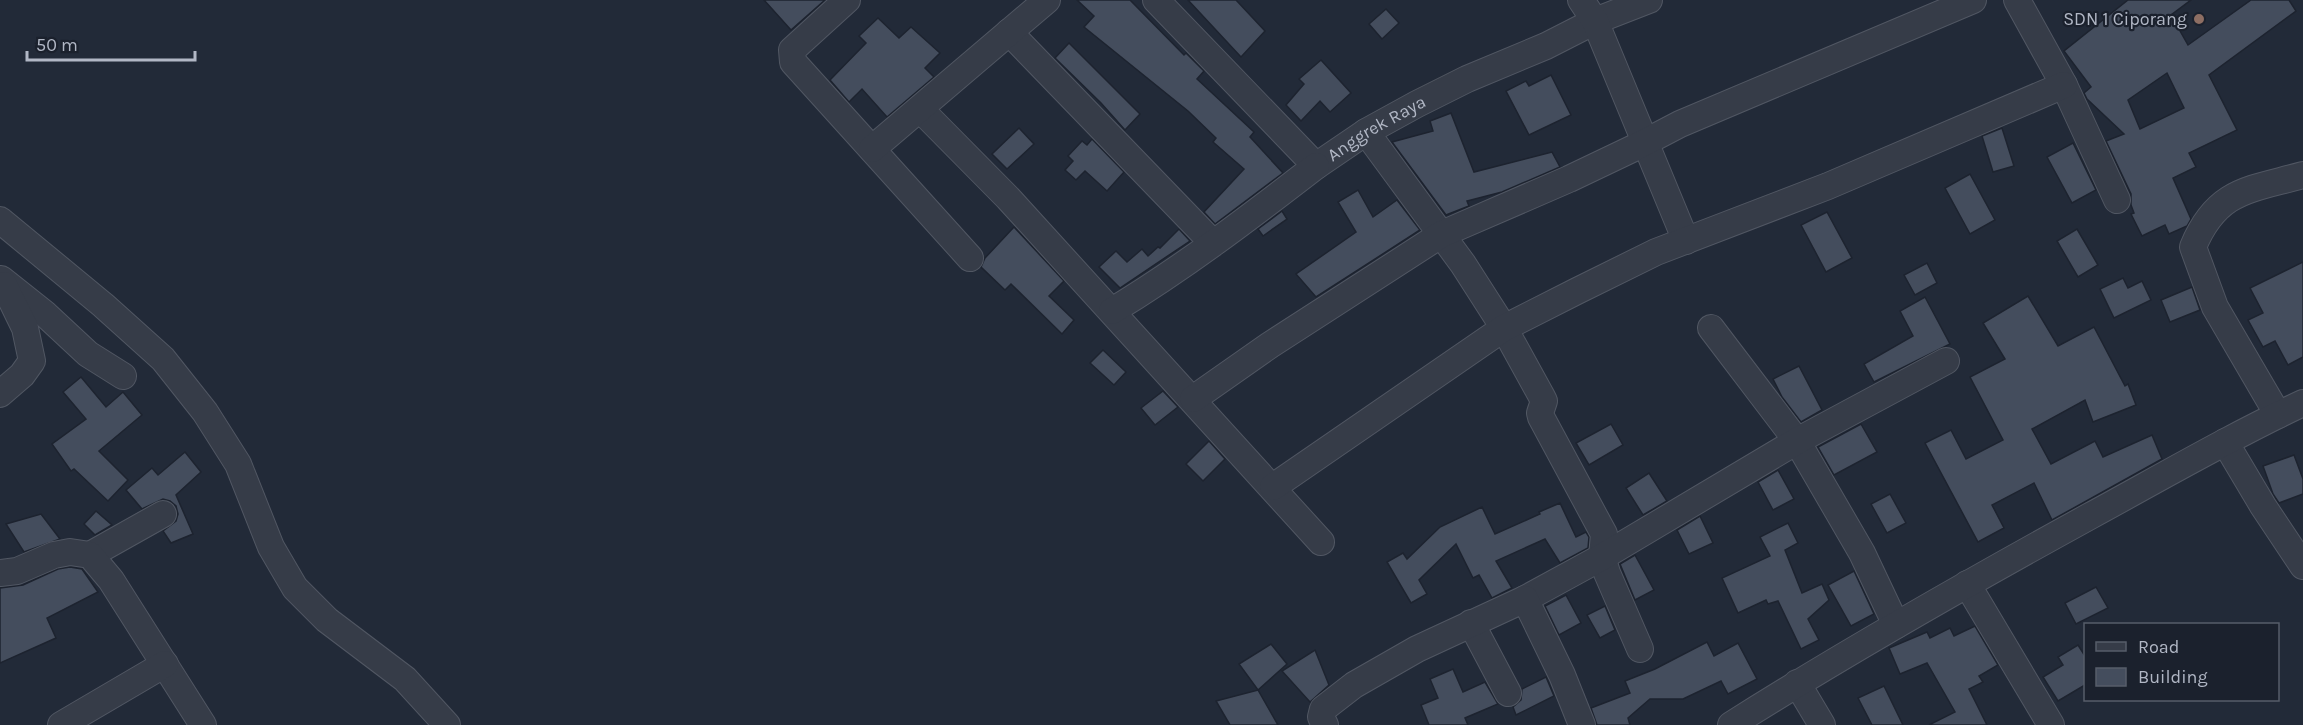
<svg xmlns="http://www.w3.org/2000/svg" width="2303" height="725" font-family="Karla,sans-serif">
<style>
.building{fill:#444d5d;stroke:#1d232f;stroke-width:1.5;fill-rule:evenodd}
.lines{fill:none;stroke-linecap:round;stroke-linejoin:round}
.minor-casing{stroke:#515763;stroke-width:28}
.minor{stroke:#363c48;stroke-width:26}
.education-dot{fill:#8d6e63;stroke:#1b212d;stroke-width:2}
.labels{text-anchor:middle;stroke-width:4.5;stroke-linejoin:round;paint-order:stroke}
.poi-label{font-size:18px;fill:#b1b7c5;stroke:#1b212d;text-anchor:end}
.street-label{font-size:18px;fill:#b1b7c5;stroke:#1b212d}
</style>
<rect width="100%" height="100%" fill="#222a38"/>
<!-- building -->
<g class="building">
<path d="M 764,0 L 825,0 L 791,30 Z"/>
<path d="M 1077,0 L 1130,0 L 1184,55 L 1186,53 L 1204,71 L 1197,79 L 1254,132 L 1250,137 L 1283,173 L 1215,224 L 1204,212 L 1244,169 L 1213,142 L 1216,138 L 1188,111 L 1084,27 L 1094,16 Z"/>
<path d="M 1188,0 L 1236,0 L 1265,31 L 1241,57 Z"/>
<path d="M 2128,0 L 2191,0 L 2171,15 L 2188,45 L 2251,0 L 2289,0 L 2296,11 L 2209,75 L 2237,130 L 2189,153 L 2196,167 L 2173,178 L 2191,219 L 2187,226 L 2169,234 L 2165,225 L 2142,236 L 2131,214 L 2134,213 L 2131,205 L 2131,194 L 2106,141 L 2124,134 L 2087,99 L 2084,93 L 2091,87 L 2064,51 ZM 2167,73 L 2184,108 L 2140,129 L 2128,100 Z"/>
<path d="M 1386,9 L 1399,23 L 1382,39 L 1369,24 Z"/>
<path d="M 878,18 L 899,38 L 911,27 L 940,53 L 925,68 L 934,77 L 887,117 L 862,89 L 849,102 L 830,80 L 866,43 L 859,36 Z"/>
<path d="M 1069,43 L 1140,114 L 1125,130 L 1101,103 L 1055,58 Z"/>
<path d="M 1321,60 L 1351,93 L 1330,112 L 1320,101 L 1301,121 L 1286,105 L 1304,84 L 1299,79 Z"/>
<path d="M 1551,75 L 1571,115 L 1529,135 L 1506,91 L 1526,81 L 1529,86 Z"/>
<path d="M 1451,113 L 1474,172 L 1552,152 L 1560,167 L 1502,192 L 1467,201 L 1469,206 L 1446,215 L 1392,142 L 1433,131 L 1430,121 Z"/>
<path d="M 1019,128 L 1034,144 L 1007,169 L 992,154 Z"/>
<path d="M 2002,128 L 2014,166 L 1993,172 L 1982,136 Z"/>
<path d="M 1092,139 L 1124,172 L 1107,191 L 1085,171 L 1076,180 L 1065,170 L 1073,161 L 1068,156 L 1082,141 L 1087,145 Z"/>
<path d="M 2073,143 L 2096,190 L 2072,203 L 2047,157 Z"/>
<path d="M 1970,174 L 1995,220 L 1970,234 L 1945,188 Z"/>
<path d="M 1358,190 L 1373,217 L 1397,200 L 1420,230 L 1316,297 L 1296,274 L 1356,232 L 1338,202 Z"/>
<path d="M 1282,211 L 1287,219 L 1263,236 L 1258,229 Z"/>
<path d="M 1827,212 L 1852,258 L 1826,272 L 1801,225 Z"/>
<path d="M 1014,227 L 1064,281 L 1049,296 L 1074,320 L 1062,334 L 1011,284 L 1005,290 L 981,267 L 985,258 Z"/>
<path d="M 1179,229 L 1190,241 L 1120,288 L 1099,267 L 1116,251 L 1127,262 L 1142,249 L 1148,256 L 1158,247 L 1160,248 Z"/>
<path d="M 2077,229 L 2098,265 L 2078,277 L 2057,241 Z"/>
<path d="M 2303,262 L 2303,357 L 2288,365 L 2275,341 L 2263,347 L 2248,320 L 2263,313 L 2250,288 Z"/>
<path d="M 1927,263 L 1937,283 L 1915,295 L 1904,275 Z"/>
<path d="M 2123,278 L 2128,288 L 2142,281 L 2151,300 L 2114,318 L 2100,289 Z"/>
<path d="M 2192,287 L 2200,310 L 2170,322 L 2161,300 Z"/>
<path d="M 2028,296 L 2058,346 L 2094,327 L 2125,386 L 2128,384 L 2136,405 L 2093,422 L 2085,400 L 2032,429 L 2051,464 L 2095,441 L 2103,457 L 2152,435 L 2162,459 L 2052,520 L 2034,483 L 1992,505 L 2004,528 L 1978,542 L 1925,443 L 1951,430 L 1966,459 L 2003,440 L 1970,377 L 2005,359 L 1983,323 Z"/>
<path d="M 1925,297 L 1950,344 L 1874,382 L 1864,364 L 1913,336 L 1900,311 Z"/>
<path d="M 1103,350 L 1126,372 L 1114,385 L 1090,363 Z"/>
<path d="M 1799,366 L 1822,410 L 1801,422 L 1782,397 L 1773,379 Z"/>
<path d="M 81,377 L 106,407 L 123,392 L 142,415 L 99,451 L 128,480 L 108,501 L 74,469 L 71,471 L 52,444 L 86,419 L 63,392 Z"/>
<path d="M 1163,391 L 1178,407 L 1155,425 L 1141,408 Z"/>
<path d="M 1611,424 L 1623,445 L 1589,465 L 1576,443 Z"/>
<path d="M 1861,424 L 1877,452 L 1834,475 L 1818,447 Z"/>
<path d="M 1209,441 L 1225,459 L 1203,481 L 1186,464 Z"/>
<path d="M 185,452 L 201,472 L 176,495 L 193,534 L 171,543 L 163,531 L 176,521 L 178,514 L 176,506 L 170,501 L 163,499 L 142,509 L 126,490 L 152,468 L 158,475 Z"/>
<path d="M 2294,455 L 2303,479 L 2303,494 L 2279,503 L 2273,494 L 2263,466 Z"/>
<path d="M 1778,470 L 1794,499 L 1773,510 L 1758,482 Z"/>
<path d="M 1649,473 L 1667,501 L 1643,515 L 1626,488 Z"/>
<path d="M 1890,494 L 1906,523 L 1887,533 L 1871,504 Z"/>
<path d="M 1560,503 L 1576,537 L 1586,532 L 1589,537 L 1588,548 L 1560,563 L 1545,539 L 1496,561 L 1512,588 L 1492,598 L 1479,575 L 1473,578 L 1456,544 L 1419,580 L 1427,594 L 1411,603 L 1387,562 L 1403,553 L 1407,559 L 1440,527 L 1482,507 L 1495,534 L 1540,514 L 1539,512 Z"/>
<path d="M 96,511 L 112,525 L 95,535 L 84,524 Z"/>
<path d="M 41,514 L 60,539 L 24,552 L 6,524 Z"/>
<path d="M 1700,516 L 1713,543 L 1689,554 L 1677,530 Z"/>
<path d="M 1788,523 L 1798,543 L 1785,550 L 1802,593 L 1822,584 L 1829,600 L 1808,619 L 1819,640 L 1801,649 L 1778,601 L 1768,604 L 1766,600 L 1738,613 L 1722,578 L 1770,556 L 1760,537 Z"/>
<path d="M 1635,555 L 1654,590 L 1635,600 L 1620,564 Z"/>
<path d="M 70,567 L 82,569 L 98,592 L 47,618 L 56,638 L 0,663 L 0,588 L 23,585 L 58,569 Z"/>
<path d="M 1854,571 L 1874,614 L 1851,626 L 1828,585 Z"/>
<path d="M 2096,587 L 2108,608 L 2076,624 L 2065,603 Z"/>
<path d="M 1566,595 L 1581,623 L 1559,635 L 1545,606 Z"/>
<path d="M 1605,606 L 1615,630 L 1600,638 L 1587,615 Z"/>
<path d="M 1975,626 L 1998,665 L 1979,676 L 1983,682 L 1969,689 L 1987,725 L 1929,725 L 1955,712 L 1927,663 L 1900,674 L 1889,648 L 1927,632 L 1930,638 L 1950,628 L 1954,636 Z"/>
<path d="M 1707,642 L 1714,656 L 1738,643 L 1757,679 L 1728,694 L 1721,681 L 1683,699 L 1650,699 L 1628,718 L 1630,725 L 1597,725 L 1591,708 L 1630,693 L 1625,681 L 1655,669 Z"/>
<path d="M 1271,644 L 1287,664 L 1258,690 L 1239,664 Z"/>
<path d="M 2078,645 L 2085,656 L 2085,685 L 2058,701 L 2043,677 L 2063,665 L 2058,657 Z"/>
<path d="M 1315,650 L 1329,685 L 1310,702 L 1282,671 Z"/>
<path d="M 1453,669 L 1463,692 L 1485,682 L 1498,704 L 1465,718 L 1468,725 L 1429,725 L 1421,705 L 1438,698 L 1430,679 Z"/>
<path d="M 1546,677 L 1554,696 L 1516,715 L 1513,707 L 1521,700 L 1522,689 Z"/>
<path d="M 1884,686 L 1903,725 L 1872,725 L 1858,698 Z"/>
<path d="M 1258,690 L 1278,725 L 1230,725 L 1216,701 Z"/>
</g>
<g class="lines">
<defs>
<g id="minor">
<path d="M 847,0 L 792,50 L 793,62 L 970,258"/>
<path id="s1" d="M 1156,0 L 1316,166 L 1366,132 L 1417,104 L 1467,79 L 1546,46 L 1595,21 L 1649,0"/>
<path d="M 1581,0 L 1595,21 L 1686,241"/>
<path d="M 2017,0 L 2064,85 L 2117,200"/>
<path d="M 1009,32 L 1212,242"/>
<path d="M 920,109 L 1008,198 L 1321,542"/>
<path d="M 1366,132 L 1463,264 L 1504,328 L 1542,397 L 1544,401 L 1540,413 L 1541,417 L 1604,534 L 1602,557 L 1607,573 L 1640,649"/>
<path d="M 872,149 L 1047,0"/>
<path d="M 0,220 L 103,305 L 163,359 L 205,412 L 238,464 L 271,547 L 295,588 L 327,620 L 405,679 L 447,725"/>
<path d="M 1,279 L 45,314 L 88,354 L 123,376"/>
<path d="M 1112,311 C 1183,268 1250,217 1316,166"/>
<path d="M 1711,328 L 1797,441 L 1862,553 L 1896,625"/>
<path d="M 0,394 L 22,375 L 32,361 L 25,328 L 4,285"/>
<path d="M 1193,399 L 1270,345 L 1442,234 L 1569,179 L 1636,147 L 1680,124 L 1973,0"/>
<path d="M 2278,415 L 2215,307 L 2193,247 C 2217,189 2250,190 2303,175"/>
<path d="M 2225,442 L 2263,506 L 2303,566"/>
<path d="M 1273,487 L 1504,328 L 1577,291 L 1656,252 L 1828,186 L 2064,85"/>
<path d="M 90,555 L 163,514"/>
<path d="M 0,573 L 17,571 L 54,555 L 70,552 L 90,555 L 111,580 L 203,725"/>
<path d="M 1967,584 L 2051,725"/>
<path d="M 1525,599 L 1602,557 L 1797,441 L 1946,361"/>
<path d="M 1471,623 L 1508,693"/>
<path d="M 1797,683 L 1822,725"/>
<path d="M 61,725 L 165,664"/>
<path d="M 1325,725 L 1321,717 L 1323,709 L 1354,685 L 1417,649 L 1525,599 L 1562,675 L 1582,725"/>
<path d="M 1731,725 C 1848,651 1968,583 2090,516 C 2160,478 2230,437 2303,403"/>
</g>
</defs>
<!-- minor casing -->
<use href="#minor" class="minor-casing"/>
<!-- minor -->
<use href="#minor" class="minor"/>
</g>
<!-- markers -->
<circle class="education-dot" cx="2199" cy="19" r="6"/>
<g class="labels">
<!-- poi labels -->
<g class="poi-label">
<text x="2187" y="25">SDN 1 Ciporang</text>
</g>
<!-- street labels -->
<g class="street-label">
<text dy="6" stroke="none"><textPath href="#s1" startOffset="302">Anggrek Raya</textPath></text>
</g>
</g>
<!-- legend -->
<rect x="2084" y="623" width="195" height="78" fill="#1b212d" stroke="#575d6a" stroke-width="1.5"/>
<rect x="2096" y="642" width="30" height="9" fill="#363c48" stroke="#575d6a" stroke-width="1.5"/>
<text x="2138" y="653" font-size="18" fill="#b1b7c5">Road</text>
<rect x="2096" y="668" width="30" height="18" fill="#444d5d" stroke="#575d6a" stroke-width="1.5"/>
<text x="2138" y="683" font-size="18" fill="#b1b7c5">Building</text>
<!-- scale -->
<path d="M27 51v9h168v-9" fill="none" stroke="#b1b7c5" stroke-width="3"/>
<text x="36" y="51" font-size="18" fill="#b1b7c5" stroke="#1b212d" stroke-width="4.5" paint-order="stroke">50 m</text>
</svg>
